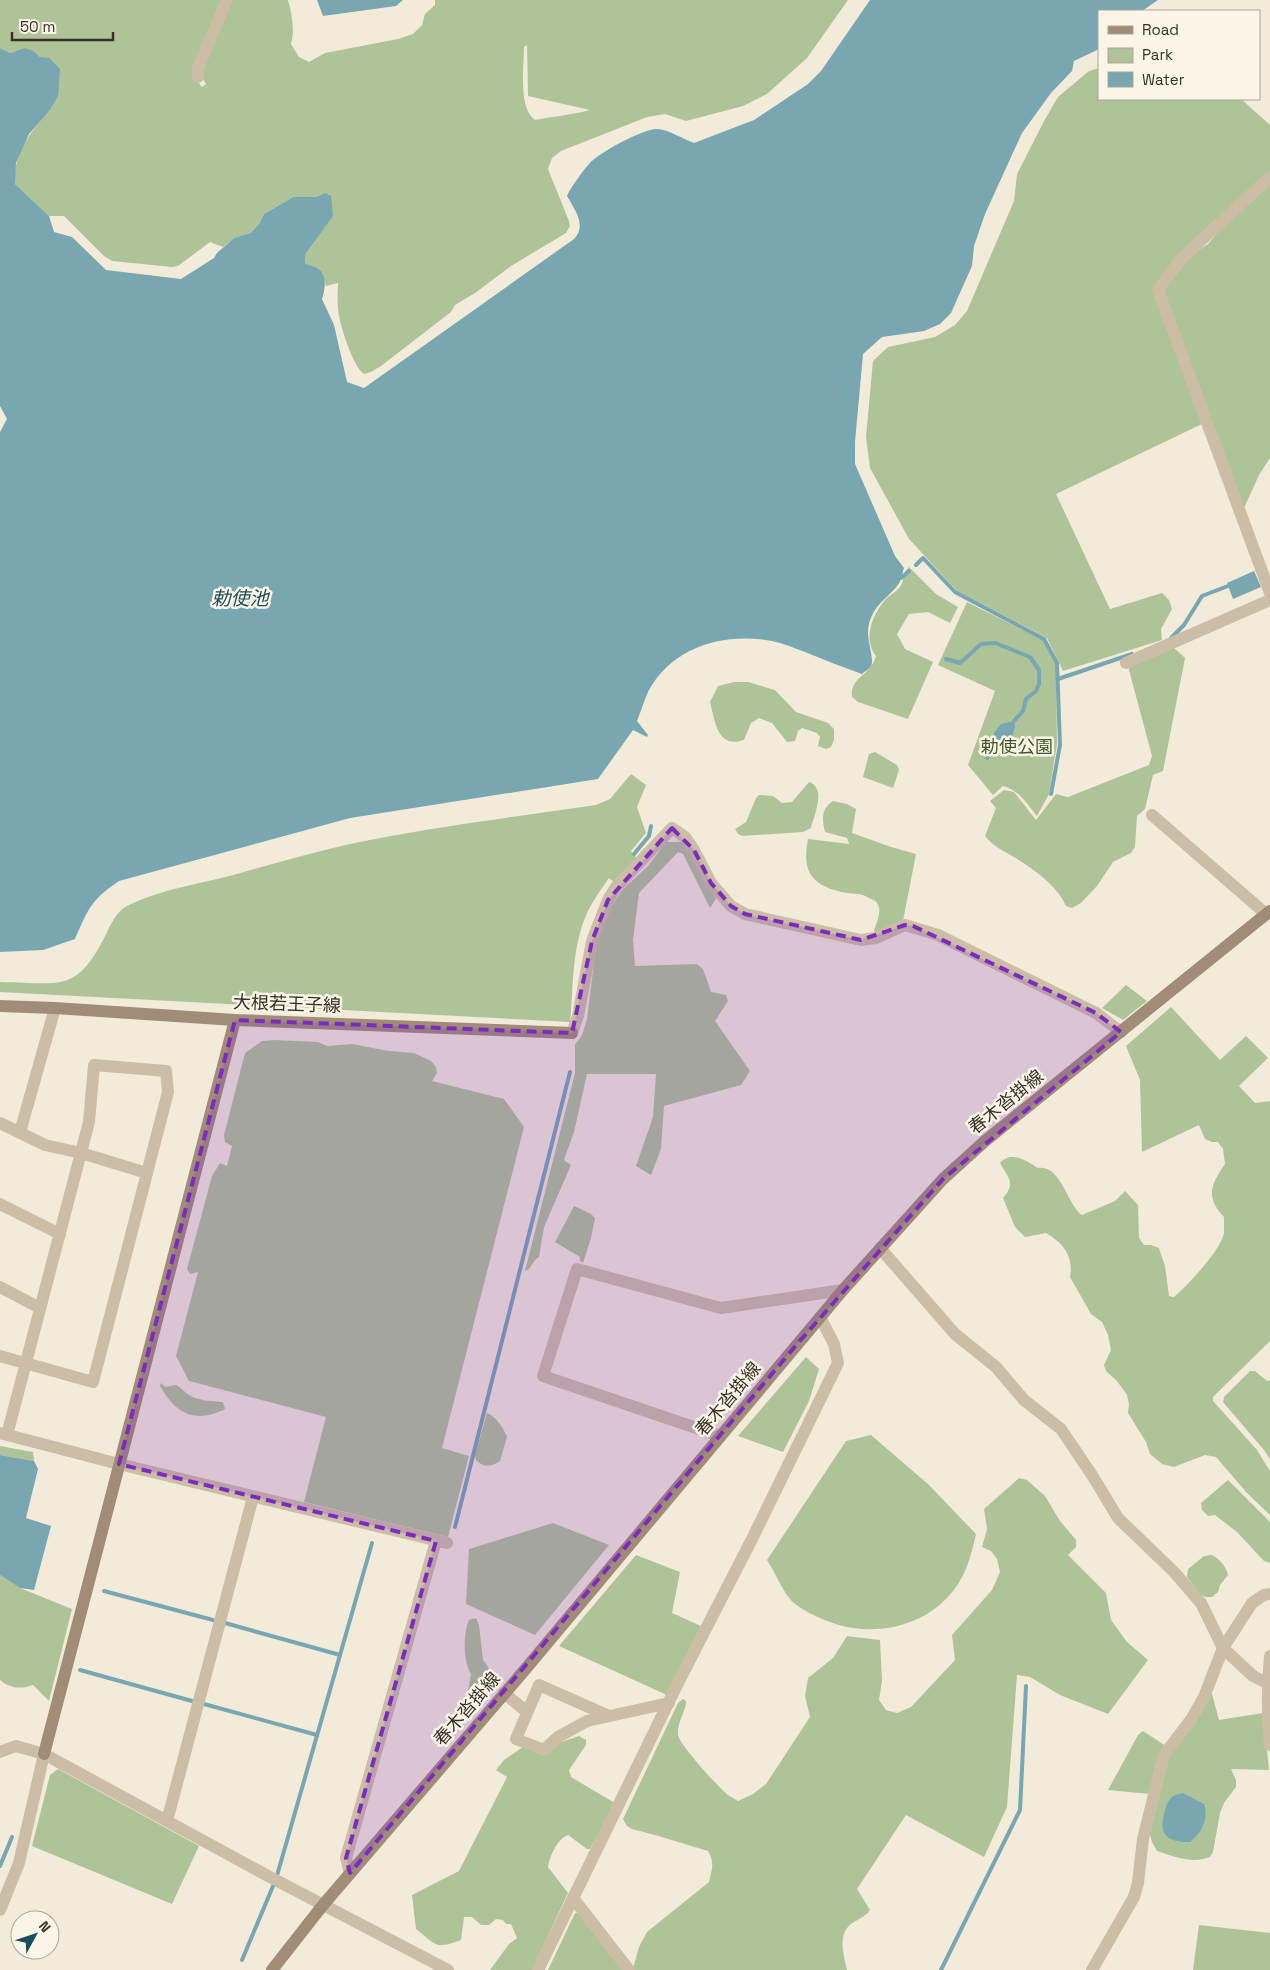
<svg xmlns="http://www.w3.org/2000/svg" width="1270" height="1970" font-family="'Space Grotesk','Noto Sans JP',sans-serif">
<style>
.green{fill:#afc399;fill-rule:evenodd}
.water{fill:#78a7b2}
.lines{fill:none;stroke-linecap:round;stroke-linejoin:round}
.stream{stroke:#78a7b2;stroke-width:4}
.street{stroke:#ccbda6;stroke-width:12}
.secondary{stroke:#a08c77;stroke-width:12}
.marked{fill:#7b2cbf;fill-opacity:0.2;stroke:#7b2cbf;stroke-width:4;stroke-dasharray:10 6;stroke-linejoin:round}
.labels{text-anchor:middle;stroke-width:5;stroke-linejoin:round;paint-order:stroke}
.park-label{font-size:18px;fill:#3f5729;stroke:#fbf5e7}
.street-label{font-size:18px;fill:#382f27;stroke:#fbf5e7}
.water-label{font-size:19px;font-style:italic;fill:#1a4d5c;stroke:#fbf5e7}
</style>
<rect width="100%" height="100%" fill="#f3ebda"/>
<!-- green -->
<g class="green">
<path d="M 0,0 L 224,0 L 194,77 L 202,87 L 206,84 L 202,78 L 200,67 L 230,0 L 288,0 C 292,15 295,29 291,44 L 299,57 L 309,62 L 325,53 L 398,39 L 413,34 L 422,25 L 425,14 L 435,5 L 435,0 L 848,0 L 807,58 L 767,94 L 743,106 L 686,121 L 665,114 L 647,117 L 561,151 L 552,158 L 548,169 L 569,221 L 570,226 L 566,233 L 511,266 L 475,293 L 455,305 L 451,312 L 381,366 L 371,372 L 364,374 C 353,367 338,321 338,307 C 337,299 338,291 338,283 L 326,286 L 323,275 L 305,263 L 306,253 L 313,242 L 325,193 L 316,197 L 293,197 L 264,214 L 259,224 L 251,234 L 234,238 L 223,247 L 210,242 L 178,266 L 172,267 L 112,261 L 104,256 L 64,216 L 49,216 L 15,184 C 12,156 32,129 50,110 L 40,57 C 29,48 24,49 10,53 L 0,48 ZM 527,45 L 528,96 L 590,110 C 572,115 554,116 535,120 C 518,108 524,67 524,47 Z"/>
<path d="M 1099,68 L 1099,99 L 1241,99 L 1270,125 L 1270,172 L 1153,290 L 1202,424 L 1056,494 L 1110,609 L 1162,593 L 1169,600 L 1172,609 L 1161,629 L 1162,640 L 1063,671 L 1047,638 L 957,591 L 909,539 L 870,468 L 866,437 L 873,361 L 888,347 L 935,337 L 955,325 L 967,311 L 1014,201 L 1017,174 L 1044,121 L 1058,97 L 1089,71 Z"/>
<path d="M 1270,183 L 1270,458 L 1259,475 L 1245,506 L 1242,509 L 1162,294 L 1187,258 L 1208,244 L 1222,227 Z"/>
<path d="M 909,567 L 936,594 L 958,607 L 950,623 L 928,612 L 909,614 L 897,634 L 905,649 L 933,662 L 908,719 L 858,702 L 852,697 C 850,676 870,677 876,656 C 863,639 872,616 884,601 C 888,596 895,593 899,588 C 905,582 902,573 909,567 Z"/>
<path d="M 967,602 L 1043,640 L 1056,664 L 1057,744 L 1049,794 L 1037,816 C 1027,804 1019,790 1003,786 L 993,795 L 968,765 L 995,691 L 938,665 Z"/>
<path d="M 1173,647 L 1185,658 L 1163,771 L 1153,775 L 1145,809 L 1137,816 L 1135,847 L 1131,853 L 1113,862 L 1097,886 L 1081,903 L 1072,908 L 1066,906 C 1057,885 1033,869 1014,857 C 1003,851 993,846 985,836 L 996,808 L 990,801 L 1004,790 L 1014,792 L 1036,820 L 1056,794 L 1068,797 L 1149,765 L 1152,756 L 1129,670 L 1130,663 Z"/>
<path d="M 734,682 L 748,682 L 775,690 L 796,712 L 828,723 L 834,729 L 834,740 L 831,747 L 826,749 L 818,746 L 820,737 L 817,733 L 802,728 L 798,731 L 795,741 L 787,742 L 772,723 L 759,718 L 751,723 L 744,740 C 717,749 715,721 710,702 L 718,686 Z"/>
<path d="M 875,752 L 897,765 L 899,770 L 893,788 L 863,777 L 869,754 Z"/>
<path d="M 631,774 L 646,785 L 637,807 L 646,833 L 631,851 L 638,860 L 615,883 L 609,878 C 597,895 585,912 580,933 C 572,961 573,993 570,1022 L 0,992 L 0,982 C 62,983 77,994 107,932 C 113,920 118,909 131,904 C 163,889 199,884 233,875 C 272,864 310,853 350,844 C 431,827 514,817 596,805 L 610,799 Z"/>
<path d="M 809,782 C 827,788 814,815 811,828 L 803,832 L 743,836 L 738,834 L 735,829 L 746,822 L 756,798 L 759,795 L 773,796 L 782,803 L 792,802 Z"/>
<path d="M 833,801 L 847,804 L 856,809 L 852,833 L 891,847 L 916,854 L 903,921 L 876,933 L 874,931 C 876,924 882,911 878,905 C 877,901 873,900 869,898 C 862,893 855,894 847,893 C 813,887 801,873 808,839 L 849,844 L 847,838 L 825,832 C 822,819 821,809 833,801 Z"/>
<path d="M 666,842 L 683,842 L 691,852 L 716,899 L 710,908 L 683,854 L 678,852 L 639,893 L 633,940 L 635,966 L 697,964 L 703,969 L 711,992 L 726,995 L 728,1001 L 715,1021 L 750,1071 L 741,1085 L 664,1106 L 661,1149 L 651,1175 L 636,1166 L 653,1117 L 656,1074 L 587,1074 L 574,1132 L 564,1160 L 571,1165 L 544,1227 L 539,1257 L 535,1260 L 529,1269 L 525,1271 L 575,1073 L 575,1045 L 582,1035 L 587,1019 L 597,939 L 608,912 L 622,890 L 648,866 Z"/>
<path d="M 1126,985 L 1147,1001 L 1123,1020 L 1102,1008 Z"/>
<path d="M 1171,1007 L 1220,1060 L 1246,1036 L 1268,1058 L 1239,1086 L 1255,1103 L 1270,1101 L 1270,1341 L 1213,1397 L 1213,1401 L 1257,1450 L 1270,1471 L 1270,1515 L 1247,1493 L 1216,1457 L 1205,1455 L 1174,1467 L 1162,1464 L 1150,1454 L 1146,1442 L 1128,1413 L 1129,1404 L 1127,1395 L 1117,1381 L 1106,1371 L 1104,1365 L 1111,1350 L 1108,1335 L 1102,1322 L 1091,1314 L 1070,1277 C 1074,1256 1063,1243 1046,1233 L 1025,1237 L 1015,1227 L 1003,1198 C 1016,1183 1009,1179 1000,1163 C 1011,1150 1027,1161 1038,1168 C 1061,1164 1067,1205 1082,1215 L 1115,1201 L 1125,1191 L 1138,1205 L 1139,1238 L 1144,1245 L 1151,1245 L 1159,1248 L 1165,1266 L 1169,1296 L 1174,1297 C 1187,1286 1221,1250 1224,1233 C 1224,1228 1224,1222 1224,1217 C 1205,1197 1211,1184 1225,1164 L 1223,1149 L 1218,1142 L 1212,1142 L 1205,1139 L 1199,1125 L 1142,1152 L 1140,1080 L 1126,1046 Z"/>
<path d="M 274,1040 L 318,1042 L 327,1046 L 352,1044 L 389,1051 L 414,1053 L 431,1061 L 436,1067 L 437,1073 L 432,1081 L 504,1099 L 524,1127 L 442,1448 L 469,1456 L 448,1537 L 304,1502 L 326,1417 L 189,1381 L 176,1356 L 198,1272 L 190,1274 L 187,1269 L 212,1176 L 220,1163 L 227,1166 L 232,1146 L 225,1142 L 224,1135 L 245,1053 L 262,1041 Z"/>
<path d="M 574,1206 L 591,1214 L 595,1218 L 591,1238 L 583,1263 L 580,1261 L 580,1257 L 555,1242 Z"/>
<path d="M 806,1357 L 819,1369 L 809,1401 L 783,1452 L 738,1436 Z"/>
<path d="M 1250,1371 L 1255,1371 L 1267,1381 L 1270,1380 L 1270,1459 L 1264,1450 L 1223,1402 L 1224,1397 Z"/>
<path d="M 161,1383 L 165,1387 L 176,1385 C 182,1388 184,1392 189,1395 C 198,1401 213,1401 223,1402 L 225,1409 C 195,1424 176,1414 160,1386 Z"/>
<path d="M 487,1413 C 497,1417 503,1428 507,1437 L 500,1461 C 491,1467 484,1468 476,1460 L 475,1455 Z"/>
<path d="M 871,1435 L 929,1485 L 976,1534 C 972,1551 968,1569 958,1584 C 931,1626 875,1639 830,1622 C 819,1618 797,1608 790,1599 C 781,1588 775,1572 767,1560 L 846,1441 Z"/>
<path d="M 0,1446 L 33,1452 L 34,1461 L 0,1455 Z"/>
<path d="M 1019,1478 L 1027,1480 L 1045,1496 L 1060,1521 L 1076,1540 L 1076,1547 L 1068,1555 L 1106,1593 L 1111,1620 L 1127,1642 L 1148,1660 L 1108,1714 L 1060,1695 L 1030,1677 L 1017,1675 L 1007,1807 L 984,1857 L 906,1815 L 857,1889 L 870,1910 C 865,1917 858,1919 851,1924 C 837,1935 844,1956 847,1970 L 635,1970 L 633,1968 L 639,1947 L 647,1932 L 709,1882 C 712,1869 715,1863 708,1851 L 655,1835 L 632,1829 L 627,1826 L 623,1819 L 678,1703 L 683,1699 L 686,1701 C 687,1709 677,1721 678,1735 C 679,1744 719,1788 728,1795 C 731,1797 735,1799 738,1801 L 753,1794 L 766,1784 L 810,1717 L 805,1696 L 808,1678 L 833,1658 L 847,1636 L 880,1640 L 882,1681 L 879,1700 L 886,1710 L 897,1713 L 911,1707 L 955,1660 L 952,1635 L 992,1590 L 1000,1572 L 997,1559 L 991,1551 L 982,1547 L 987,1529 L 984,1509 Z"/>
<path d="M 1228,1480 L 1270,1522 L 1270,1563 L 1264,1561 L 1237,1532 L 1215,1515 L 1208,1516 L 1202,1510 L 1201,1503 Z"/>
<path d="M 553,1523 L 609,1545 L 535,1635 L 466,1604 L 469,1549 Z"/>
<path d="M 636,1555 L 680,1572 L 672,1613 L 701,1626 L 667,1695 L 559,1646 Z"/>
<path d="M 1212,1555 C 1219,1558 1227,1568 1228,1575 L 1220,1585 L 1218,1592 L 1212,1597 L 1206,1597 L 1201,1595 L 1187,1577 L 1188,1569 L 1204,1556 Z"/>
<path d="M 0,1575 L 20,1588 L 72,1609 L 49,1701 L 33,1685 C 22,1689 10,1689 0,1680 Z"/>
<path d="M 476,1618 L 479,1625 L 483,1660 L 495,1677 L 493,1684 L 477,1703 L 473,1704 L 468,1702 L 467,1696 L 471,1674 C 463,1661 463,1634 469,1620 Z"/>
<path d="M 1211,1690 L 1219,1720 L 1263,1713 L 1269,1770 L 1231,1769 L 1236,1780 L 1236,1787 L 1224,1803 L 1220,1813 L 1213,1852 L 1210,1857 C 1192,1864 1175,1857 1157,1851 L 1152,1842 L 1149,1831 L 1165,1758 Z"/>
<path d="M 1143,1731 L 1166,1746 L 1150,1794 L 1108,1790 L 1138,1735 Z"/>
<path d="M 579,1736 L 586,1740 L 586,1745 L 569,1770 L 571,1777 L 615,1803 L 590,1849 L 587,1849 L 568,1835 C 557,1839 550,1856 548,1867 L 568,1893 L 532,1970 L 490,1970 L 509,1944 L 517,1938 L 511,1924 L 506,1924 L 503,1920 L 496,1919 L 489,1925 L 481,1925 L 472,1917 L 464,1917 L 461,1940 C 434,1950 437,1945 416,1929 L 412,1895 L 459,1871 L 507,1777 L 496,1770 L 504,1760 L 523,1747 L 561,1742 Z"/>
<path d="M 58,1769 L 199,1846 L 172,1904 L 32,1846 L 50,1775 Z"/>
<path d="M 575,1913 L 581,1913 L 624,1970 L 548,1970 Z"/>
<path d="M 1199,1925 L 1270,1933 L 1270,1970 L 1193,1970 Z"/>
</g>
<!-- water -->
<g class="water">
<path d="M 317,0 L 403,0 L 396,6 L 323,16 Z"/>
<path d="M 870,0 L 1158,0 L 1142,11 L 1099,11 L 1099,49 L 1074,61 L 1072,71 L 1051,93 L 1022,133 L 985,214 L 974,246 L 972,266 L 951,313 L 940,324 L 924,331 L 882,337 L 863,354 L 855,442 L 855,464 L 895,556 L 904,568 C 902,574 901,582 897,586 C 885,601 875,603 869,624 C 865,638 875,658 871,666 C 869,669 864,672 862,674 C 843,667 824,660 805,652 C 794,648 783,643 772,641 C 725,632 672,646 648,692 C 644,701 641,711 637,721 L 648,735 L 647,737 L 633,730 L 598,779 L 350,818 L 119,881 C 91,900 88,909 75,939 L 43,950 L 0,952 L 0,432 L 7,419 L 0,406 L 0,48 L 10,53 L 25,48 L 33,51 L 40,57 L 49,58 L 60,69 L 58,96 L 50,110 L 29,134 L 16,163 L 15,184 L 49,216 L 54,232 L 72,237 L 106,270 L 181,279 L 214,258 L 217,253 L 234,238 L 251,233 L 259,224 L 264,214 L 293,197 L 316,197 L 325,193 L 331,196 L 333,216 L 306,253 L 305,263 C 309,266 313,266 317,268 C 328,274 325,290 322,299 L 334,325 L 347,382 L 364,388 L 574,239 C 587,226 575,210 567,196 C 571,187 582,172 589,164 C 598,153 644,128 658,129 C 669,130 683,139 694,143 L 754,120 L 808,84 L 821,71 Z"/>
<path d="M 1254,571 L 1261,587 L 1233,599 L 1227,583 Z"/>
<path d="M 1014,721 L 1015,727 L 1011,742 L 1004,746 L 995,747 L 994,733 L 1001,724 Z"/>
<path d="M 0,1455 L 34,1461 L 38,1469 L 26,1518 L 51,1526 L 34,1590 L 20,1588 L 0,1575 Z"/>
<path d="M 1183,1793 L 1204,1804 C 1209,1818 1202,1833 1190,1842 C 1182,1842 1171,1842 1165,1834 C 1159,1827 1165,1803 1172,1797 C 1174,1795 1179,1794 1183,1793 Z"/>
</g>
<g class="lines">
<!-- stream -->
<g class="stream">
<path d="M 916,565 L 923,558 L 955,592 L 1044,639 L 1057,663 L 1060,745 L 1051,794"/>
<path d="M 901,578 L 909,571"/>
<path d="M 1171,638 L 1184,625 L 1202,596 L 1228,586"/>
<path d="M 946,659 L 960,663 L 981,644 L 995,643 L 1030,657 L 1039,670 L 1039,684 L 1036,691 L 1026,699 L 1023,711 L 1014,721"/>
<path d="M 1058,679 L 1132,654"/>
<path d="M 987,758 L 995,747"/>
<path d="M 634,854 L 649,836 L 651,826"/>
<path d="M 455,1527 L 570,1072"/>
<path d="M 104,1591 L 213,1620"/>
<path d="M 225,1623 L 340,1655"/>
<path d="M 80,1670 L 192,1701"/>
<path d="M 204,1704 L 317,1735"/>
<path d="M 0,1866 L 12,1837"/>
<path d="M 242,1960 L 276,1879 L 372,1543"/>
<path d="M 941,1970 L 1020,1810 L 1026,1686"/>
</g>
<!-- street -->
<g class="street">
<path d="M 198,77 L 198,68 L 227,0"/>
<path d="M 1270,177 L 1182,258 L 1158,290 L 1270,593"/>
<path d="M 1126,663 L 1270,600"/>
<path d="M 1152,815 L 1266,914"/>
<path d="M 572,1033 L 578,1016 L 592,941 L 608,900 L 616,887 L 672,828 L 685,837 L 694,850 L 711,883 L 731,906 L 745,914 L 861,940 L 876,938 L 905,925 L 938,935 L 1096,1013 L 1121,1032"/>
<path d="M 0,1123 L 45,1145 L 81,1153 L 147,1173 L 93,1382 L 0,1356"/>
<path d="M 20,1132 L 55,1008"/>
<path d="M 0,1204 L 60,1234"/>
<path d="M 880,1248 L 955,1334 L 996,1367 L 1024,1400 L 1061,1429 L 1092,1475 L 1118,1518 L 1174,1572 L 1201,1603 L 1223,1648 L 1253,1676 L 1267,1683"/>
<path d="M 0,1287 L 40,1308"/>
<path d="M 0,1433 L 119,1464 L 447,1543"/>
<path d="M 7,1435 L 89,1122 L 94,1065 L 166,1071 L 168,1092 L 147,1173"/>
<path d="M 720,1436 L 543,1376 L 577,1269 L 721,1308 L 843,1290"/>
<path d="M 1270,1656 C 1267,1686 1267,1715 1270,1745"/>
<path d="M 504,1693 L 527,1712"/>
<path d="M 609,1716 L 539,1685 L 516,1739 L 544,1750 L 558,1737 L 587,1721 L 669,1703"/>
<path d="M 0,1752 L 16,1746 L 44,1754 L 268,1876 L 448,1970"/>
<path d="M 167,1821 L 253,1497"/>
<path d="M 350,1873 L 346,1858 L 436,1541"/>
<path d="M 573,1898 L 629,1970"/>
<path d="M 0,1910 L 19,1863 L 44,1754"/>
<path d="M 538,1970 L 678,1683 L 752,1539 L 838,1363 L 834,1344 L 820,1317"/>
<path d="M 1092,1970 L 1134,1897 L 1138,1883 L 1143,1839 L 1164,1755 L 1192,1718 L 1204,1697 L 1223,1648 L 1252,1603 L 1264,1595 L 1270,1594"/>
</g>
<!-- secondary -->
<g class="secondary">
<path d="M 0,1006 L 55,1008 L 235,1020 L 572,1033"/>
<path d="M 44,1754 L 235,1020"/>
<path d="M 272,1970 L 323,1905 L 523,1672 L 843,1290 L 943,1179 L 985,1141 L 1270,911"/>
</g>
</g>
<!-- marked area -->
<path class="marked" d="M 672,828 L 694,850 L 711,883 L 731,906 L 745,914 L 861,940 L 905,925 L 913,926 L 1096,1013 L 1121,1032 L 943,1179 L 798,1343 L 350,1873 L 346,1858 L 436,1541 L 119,1464 L 235,1020 L 572,1033 L 592,941 L 608,900 Z"/>
<g class="labels">
<!-- park labels -->
<g class="park-label">
<text x="1017" y="753">勅使公園</text>
</g>
<!-- street labels -->
<g class="street-label">
<text transform="translate(287 1004) rotate(2)" y="6">大根若王子線</text>
<text transform="translate(1006 1102) rotate(-39)" y="6">春木沓掛線</text>
<text transform="translate(728 1399) rotate(-50)" y="6">春木沓掛線</text>
<text transform="translate(467 1709) rotate(-49)" y="6">春木沓掛線</text>
</g>
<!-- water labels -->
<g class="water-label">
<text x="240" y="605">勅使池</text>
</g>
</g>
<!-- legend -->
<rect x="1098" y="10" width="162" height="90" fill="#fbf5e7" stroke="#ada69a"/>
<rect x="1108" y="26" width="25" height="8" fill="#a08c77" stroke="#ada69a"/>
<text x="1142" y="35" font-size="15" fill="#382f27">Road</text>
<rect x="1108" y="48" width="25" height="15" fill="#afc399" stroke="#ada69a"/>
<text x="1142" y="60" font-size="15" fill="#382f27">Park</text>
<rect x="1108" y="72" width="25" height="15" fill="#78a7b2" stroke="#ada69a"/>
<text x="1142" y="85" font-size="15" fill="#382f27">Water</text>
<!-- north arrow -->
<g transform="translate(35 1935) rotate(50)"><circle r="24" fill="#fbf5e7" stroke="#ada69a"/>
<path d="M0-4L9 19L0 12L-9 19Z" fill="#1a4d5c"/>
<text y="-8" font-size="14" font-weight="bold" text-anchor="middle" fill="#382f27">N</text>
</g>
<!-- scale -->
<path d="M12 32v8h101v-8" fill="none" stroke="#382f27" stroke-width="2.5"/>
<text x="20" y="32" font-size="15" fill="#382f27" stroke="#fbf5e7" stroke-width="4" paint-order="stroke">50 m</text>
</svg>
